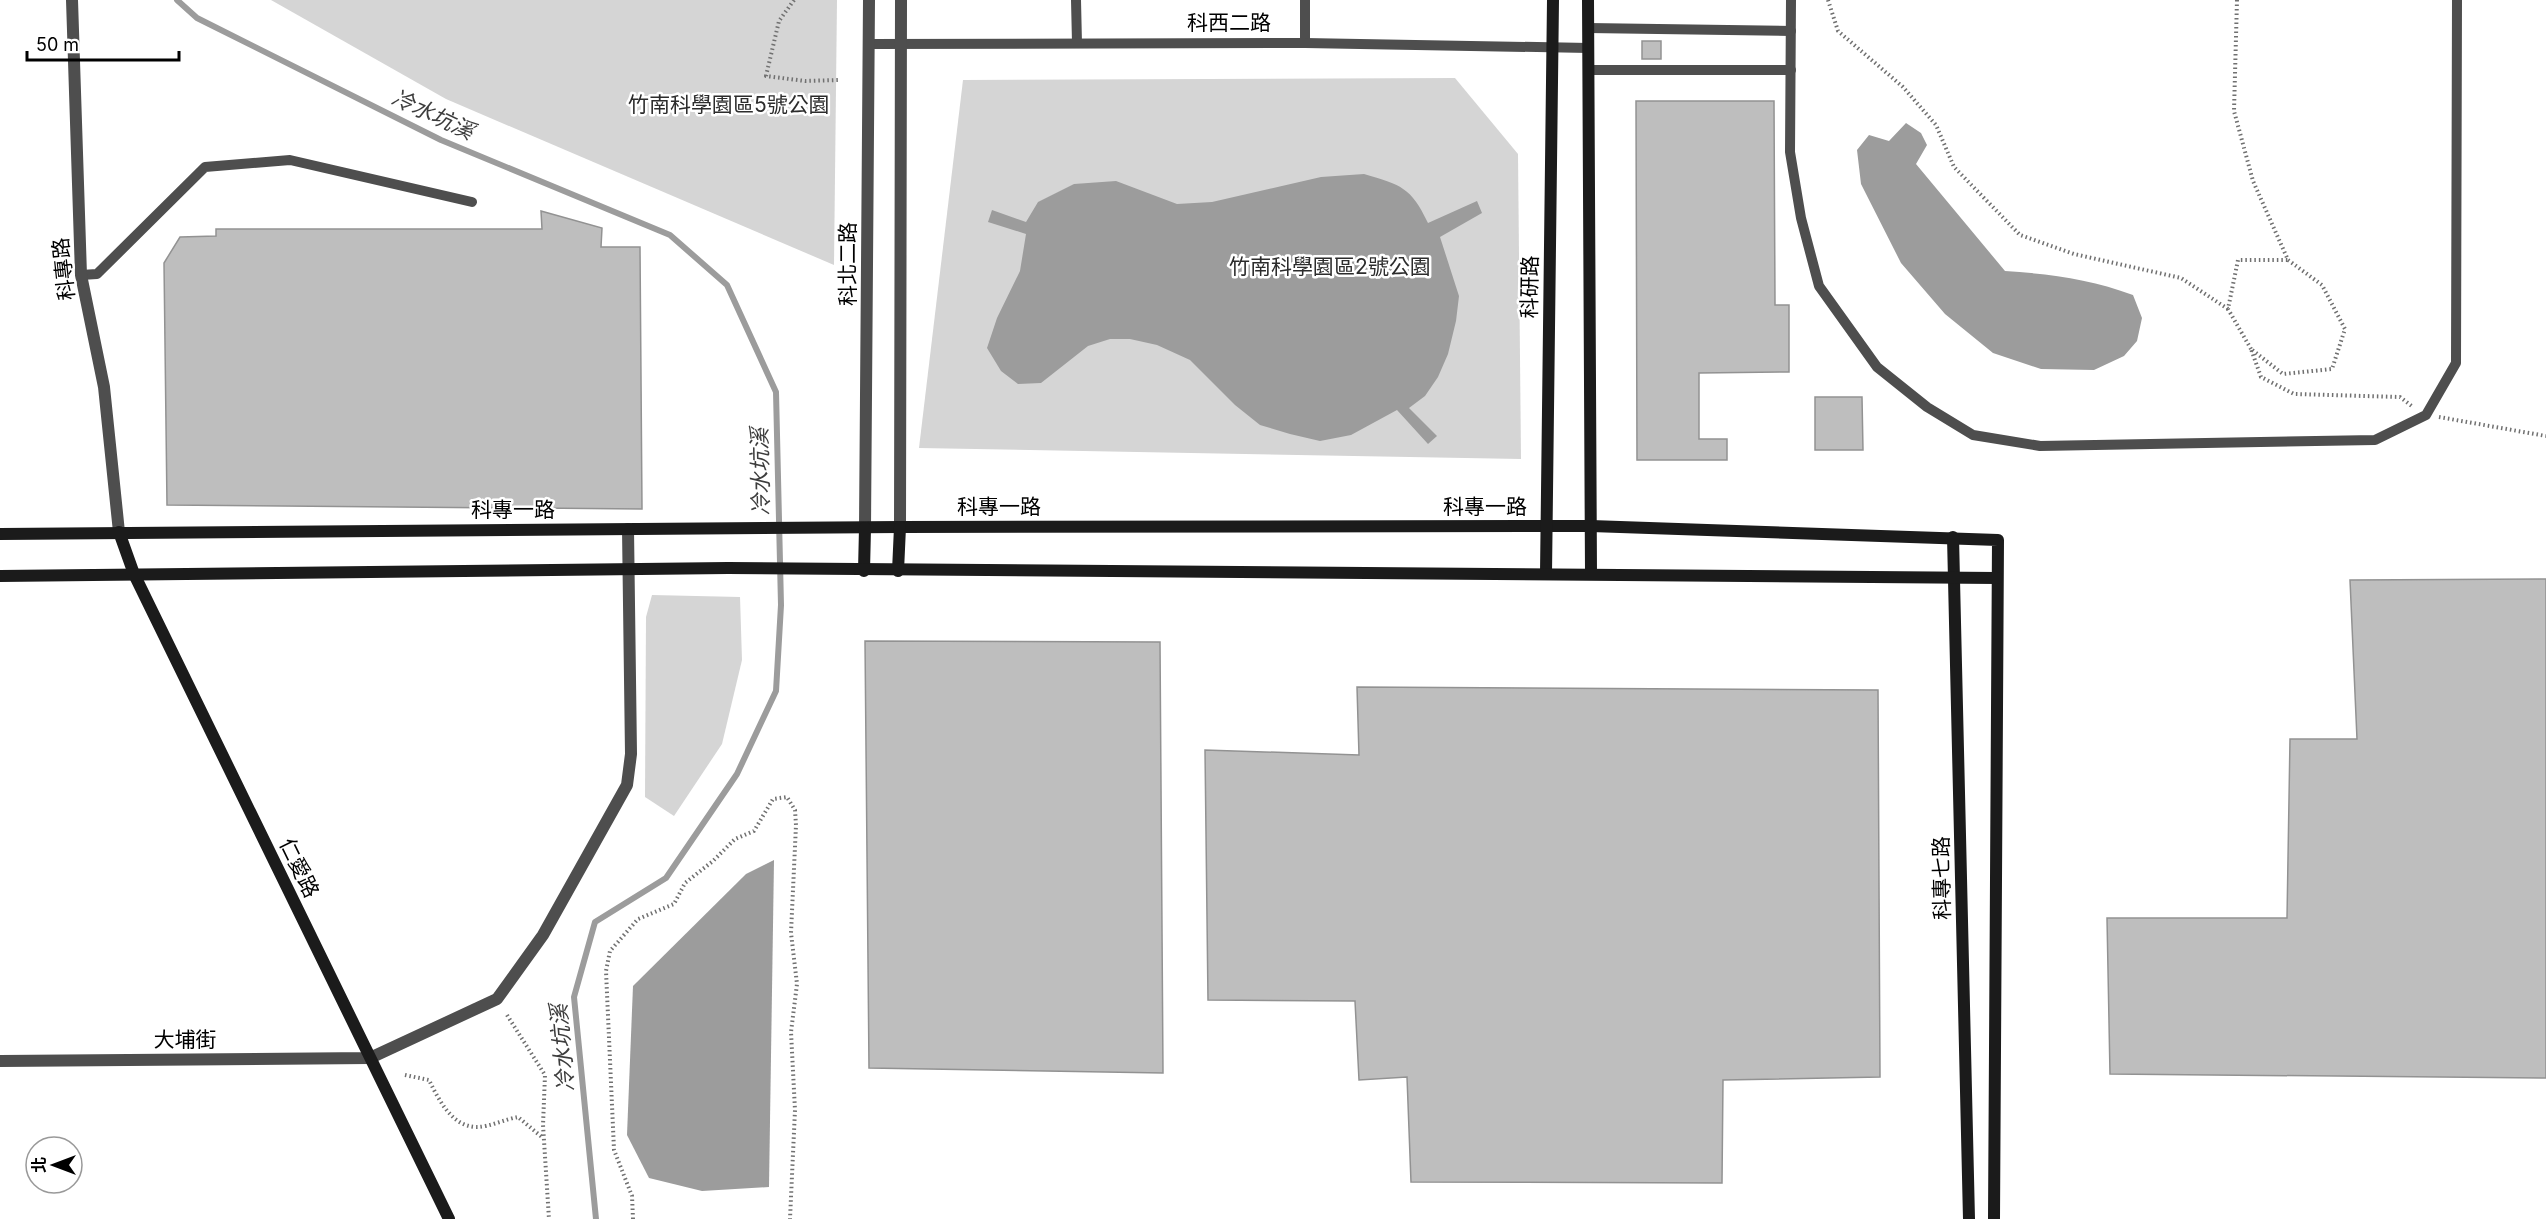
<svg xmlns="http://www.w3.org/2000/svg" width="2546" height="1219" font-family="Inter,'Noto Sans TC',sans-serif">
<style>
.green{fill:#d5d5d5}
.water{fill:#9c9c9c}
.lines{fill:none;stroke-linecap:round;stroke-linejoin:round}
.stream{stroke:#9c9c9c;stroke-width:6}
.building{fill:#bebebe;stroke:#929292;stroke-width:1.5}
.path{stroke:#707070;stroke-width:4;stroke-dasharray:1.5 3;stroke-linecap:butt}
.lane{stroke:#4e4e4e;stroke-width:10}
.street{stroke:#4e4e4e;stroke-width:12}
.secondary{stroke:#1b1b1b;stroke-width:12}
.labels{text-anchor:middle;stroke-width:5;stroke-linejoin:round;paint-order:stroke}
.street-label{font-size:21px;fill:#000;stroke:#fff}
.park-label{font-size:21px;fill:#2c2c2c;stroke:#fff}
.water-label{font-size:22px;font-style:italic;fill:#3d3d3d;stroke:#fff}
</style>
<rect width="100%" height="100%" fill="#fff"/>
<!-- green -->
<g class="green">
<path d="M 271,0 L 837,0 L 834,265 L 446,99 Z"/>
<path d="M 1455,78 L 1518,154 L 1521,459 L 919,448 L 963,80 Z"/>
<path d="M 652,595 L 740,597 L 742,660 L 722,744 L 674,816 L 645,797 L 646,617 Z"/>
</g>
<!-- water -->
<g class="water">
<path d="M 1906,123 L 1921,133 L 1927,145 L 1916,164 L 2005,271 C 2050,274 2091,279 2133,295 L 2142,318 L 2137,341 L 2124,356 L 2094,370 L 2041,369 L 1993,353 L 1945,314 L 1901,263 L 1861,184 L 1857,150 L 1869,135 L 1889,141 Z"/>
<path d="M 1364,174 C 1401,185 1411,187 1428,223 L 1477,201 L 1482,213 L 1440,237 L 1459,296 L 1456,321 L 1448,354 L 1438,377 L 1425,396 L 1409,408 L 1437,436 L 1428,444 L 1397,410 L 1351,435 L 1320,441 L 1290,434 L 1260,425 L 1235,405 L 1190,360 L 1157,345 L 1130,339 L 1110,339 L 1088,346 L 1041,383 L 1018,384 L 1001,371 L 987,348 L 997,318 L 1020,271 L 1026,234 L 988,222 L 992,210 L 1026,222 L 1038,202 L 1074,184 L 1116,181 L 1177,204 L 1212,202 L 1321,177 Z"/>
<path d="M 774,860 L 769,1187 L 702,1191 L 649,1178 L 627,1135 L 633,986 L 746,874 Z"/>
</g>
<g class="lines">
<!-- stream -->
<path class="stream" d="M 177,0 L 197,18 L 441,140 L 670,235 L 727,285 L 776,392 L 781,605 L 776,691 L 737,774 L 666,878 L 595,922 L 574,997 L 596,1219"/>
</g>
<!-- building -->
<g class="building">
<rect x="1642" y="41" width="19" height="18"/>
<path d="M 1636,101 L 1774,101 L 1775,305 L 1789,305 L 1789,372 L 1699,373 L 1699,439 L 1727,439 L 1727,460 L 1637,460 Z"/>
<path d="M 541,211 L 602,228 L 601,247 L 640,247 L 642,509 L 167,505 L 164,263 L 180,237 L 216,236 L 216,229 L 542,229 Z"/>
<path d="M 1815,397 L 1862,397 L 1863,450 L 1815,450 Z"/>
<path d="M 2546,579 L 2546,1078 L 2110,1074 L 2107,918 L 2287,918 L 2290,739 L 2357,739 L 2350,580 Z"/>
<path d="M 865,641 L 1160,642 L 1163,1073 L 869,1068 Z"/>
<path d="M 1357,687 L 1878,690 L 1880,1077 L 1723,1080 L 1722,1183 L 1411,1182 L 1407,1077 L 1359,1080 L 1355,1001 L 1208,1000 L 1205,750 L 1359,755 Z"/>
</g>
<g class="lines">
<!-- path -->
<g class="path">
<path d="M 794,0 L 779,21 L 766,76 L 805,81 L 839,80"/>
<path d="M 1828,0 L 1838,31 L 1903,87 L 1936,125 L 1954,167 L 2020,235 L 2074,254 L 2181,278 L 2228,309"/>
<path d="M 2237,0 L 2234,111 L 2253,181 L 2288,260 L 2322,285 L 2345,329 L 2332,369 L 2283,374 L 2251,349 L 2261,377 L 2294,394 L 2400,397 L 2413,407"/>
<path d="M 2251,349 L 2228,309 L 2238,260 L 2288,260"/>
<path d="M 2439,417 L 2546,436"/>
<path d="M 507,1015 L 545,1075 L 543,1125 L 549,1219"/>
<path d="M 405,1075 L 429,1080 C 439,1100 452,1127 477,1127 C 489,1127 506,1119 518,1117 L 543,1138"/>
<path d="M 633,1219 L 632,1196 L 614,1150 L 606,971 L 610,951 L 638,919 L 674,904 L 685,883 L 713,861 L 735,839 L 754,831 L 773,799 L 787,797 L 795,810 L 796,825 L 791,933 L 797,984 L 791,1032 L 795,1110 L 790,1219"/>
</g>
<!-- lane -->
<g class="lane">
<path d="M 1076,0 L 1077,43"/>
<path d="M 1791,0 L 1790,152 L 1801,218 L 1819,286 L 1877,367 L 1927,407 L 1973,435 L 2040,446 L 2375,440 L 2426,415 L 2456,363 L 2457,0"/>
<path d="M 1588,28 L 1791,31"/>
<path d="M 1305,43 L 1305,0"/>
<path d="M 869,44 L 1305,43 L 1589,48"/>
<path d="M 1588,70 L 1791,70"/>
<path d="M 81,275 L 97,274 L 205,167 L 290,160 L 472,202"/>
</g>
<!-- street -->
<g class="street">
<path d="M 72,0 L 81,275 L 104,387 L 119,532"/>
<path d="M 900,527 L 901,0"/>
<path d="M 865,528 L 869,0"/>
<path d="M 0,1061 L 370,1058 L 497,999 L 543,935 L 627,785 L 631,754 L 628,529"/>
</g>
<!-- secondary -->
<g class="secondary">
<path d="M 1588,0 L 1591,573"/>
<path d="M 119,532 L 134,574 L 449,1219"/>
<path d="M 0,534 L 900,527 L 1591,526 L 1998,540 L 1994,1219"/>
<path d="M 1953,537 L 1969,1219"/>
<path d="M 864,571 L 865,528"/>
<path d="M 898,571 L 900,527"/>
<path d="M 1546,574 L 1553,0"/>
<path d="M 0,576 L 728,568 L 1997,578"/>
</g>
</g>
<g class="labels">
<!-- street labels -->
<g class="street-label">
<text x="1229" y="30">科西二路</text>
<text transform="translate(848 264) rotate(-90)" y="7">科北二路</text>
<text transform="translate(64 269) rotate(-96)" y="7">科專路</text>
<text transform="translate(1530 287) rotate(-89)" y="7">科研路</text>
<text x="999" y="514">科專一路</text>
<text x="1485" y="514">科專一路</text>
<text x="513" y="517">科專一路</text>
<text transform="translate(299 868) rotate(64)" y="7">仁愛路</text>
<text transform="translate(1942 878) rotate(-91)" y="7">科專七路</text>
<text x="185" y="1047">大埔街</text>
</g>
<!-- park labels -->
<g class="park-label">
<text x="729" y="112">竹南科學園區5號公園</text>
<text x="1330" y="274">竹南科學園區2號公園</text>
</g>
<!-- water labels -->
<g class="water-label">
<text transform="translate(433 114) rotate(25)" y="8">冷水坑溪</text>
<text transform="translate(760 472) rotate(-91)" y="8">冷水坑溪</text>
<text transform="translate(562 1048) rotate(-95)" y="8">冷水坑溪</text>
</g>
</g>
<!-- north arrow -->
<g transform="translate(54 1165) rotate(270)"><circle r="28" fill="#ffffff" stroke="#999999" stroke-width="1.5"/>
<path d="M0-4.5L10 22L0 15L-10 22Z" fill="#000000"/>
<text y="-9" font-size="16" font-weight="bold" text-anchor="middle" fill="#000000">北</text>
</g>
<!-- scale -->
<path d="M27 51v9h152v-9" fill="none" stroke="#000000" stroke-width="3"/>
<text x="36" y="51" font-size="18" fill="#000000" stroke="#ffffff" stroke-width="4.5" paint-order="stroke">50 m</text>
</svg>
